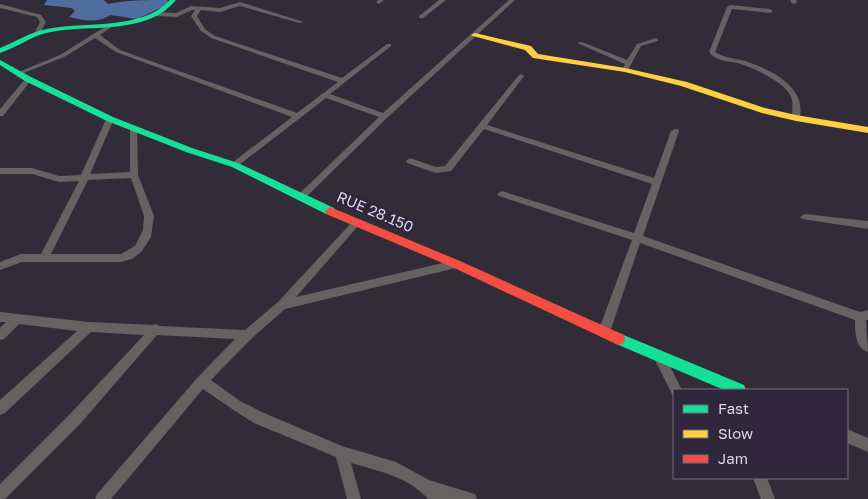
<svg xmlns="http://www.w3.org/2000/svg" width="868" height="499" font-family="'Golos Text',sans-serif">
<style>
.water{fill:#506da0}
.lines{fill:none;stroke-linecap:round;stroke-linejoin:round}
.street{fill:#656261;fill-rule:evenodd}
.fast{fill:#16e098;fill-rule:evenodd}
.slow{fill:#ffcf43;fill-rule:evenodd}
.jam{fill:#f24e42;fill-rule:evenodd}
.labels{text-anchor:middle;stroke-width:5;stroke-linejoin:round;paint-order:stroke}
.street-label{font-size:15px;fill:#dbd5e4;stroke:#30273d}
</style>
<rect width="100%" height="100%" fill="#312c38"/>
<!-- water -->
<path class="water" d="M 47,0 L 104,0 L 108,4 C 126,0 147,0 167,0 L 169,4 L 137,19 L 110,15 C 99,24 81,20 69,17 L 75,11 L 72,8 L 44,5 Z"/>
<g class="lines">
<!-- street -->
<g class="street">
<path d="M 378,0 L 384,0 L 379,4 L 376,2 Z"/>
<path d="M 439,0 L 446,0 L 423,18 L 419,18 L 419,16 Z"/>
<path d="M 509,0 L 515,0 L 387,118 L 304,199 L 298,199 L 296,197 L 298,195 L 379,117 L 326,98 L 235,168 L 232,167 L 232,163 L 292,117 L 116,52 L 95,38 L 64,57 L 21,74 L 16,73 L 60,55 L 111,23 L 113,24 L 113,26 L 100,35 L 120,50 L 297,113 L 338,82 L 211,38 L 201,31 L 191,16 L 195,10 L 192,10 L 177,17 L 155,16 L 152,14 L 155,12 L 176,13 L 191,6 L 220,8 L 240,2 L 304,22 L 299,23 L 240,6 L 220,12 L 201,10 L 197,16 L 205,29 L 215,36 L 342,78 L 387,44 L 391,44 L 391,46 L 330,94 L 383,113 Z"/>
<path d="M 790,0 L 796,0 L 797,3 L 792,4 Z"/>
<path d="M 0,4 L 41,15 L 46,22 L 39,35 L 34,34 L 40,22 L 37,17 L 0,8 Z"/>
<path d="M 730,5 L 770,9 L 773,11 L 770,13 L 732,9 L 715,52 C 724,58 735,58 745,61 C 770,69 809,87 799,120 L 796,120 L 792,118 C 792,111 794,102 790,95 C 783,81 752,67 737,63 C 727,61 716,61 709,52 L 727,7 Z"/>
<path d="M 656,38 L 658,39 L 658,41 L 641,46 L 629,68 L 626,70 L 623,68 L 625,64 L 577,43 L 582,42 L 627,60 L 637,44 Z"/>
<path d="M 521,74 L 524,76 L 487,125 L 654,178 L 671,131 L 675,129 L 678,129 L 679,131 L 643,236 L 860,312 L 868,310 L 868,320 L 866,320 L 868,352 C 855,348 855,331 855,320 L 640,243 L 610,332 L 608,336 L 604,337 L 600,336 L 598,332 L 632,240 L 499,196 L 497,194 L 502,191 L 634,233 L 652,184 L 484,129 L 451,171 L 436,173 L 407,163 L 406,161 L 410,158 L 436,167 L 445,166 L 519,75 Z"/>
<path d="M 26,78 L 32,79 L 3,116 L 0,116 L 0,109 Z"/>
<path d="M 107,117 L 113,117 L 114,119 L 90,174 L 130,172 L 130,129 L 131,127 L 137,127 L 138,175 L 154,216 L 151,237 L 142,251 L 132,259 L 121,262 L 22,262 L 0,270 L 0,262 L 21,254 L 41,254 L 79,181 L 59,182 L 32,174 L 0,174 L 0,168 L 32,168 L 59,176 L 81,175 ZM 131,178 L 144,216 L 143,230 L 135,246 L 121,254 L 51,254 L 88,180 Z"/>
<path d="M 805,214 L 868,221 L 868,229 L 802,219 L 800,217 Z"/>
<path d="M 356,220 L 361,223 L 359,225 L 296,297 L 456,260 L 460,261 L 461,264 L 460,267 L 456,268 L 285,309 L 251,339 L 211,380 L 240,401 L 264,413 L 342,446 L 396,462 L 429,480 L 475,494 L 477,499 L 428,499 C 409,477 378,471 351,463 L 361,499 L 347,499 L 336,457 L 254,423 L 232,409 L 203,389 L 111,499 L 95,499 L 97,494 L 198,377 L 235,339 L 157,335 L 80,424 L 5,499 L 0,499 L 0,484 L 70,414 L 144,335 L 91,332 L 5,413 L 0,415 L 0,400 L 77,331 L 19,324 L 4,339 L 0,340 L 0,328 L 6,322 L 0,322 L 0,312 L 89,322 L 153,325 L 156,324 L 160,326 L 245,330 L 278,302 L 353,221 Z"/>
<path d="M 660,353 L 664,354 L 682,390 L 674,390 L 674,395 L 672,394 L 654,358 L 656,354 Z"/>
<path d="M 847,429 L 868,438 L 868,452 L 847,443 Z"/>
<path d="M 753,478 L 767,478 L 775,499 L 761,499 Z"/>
</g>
<!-- fast -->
<g class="fast">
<path d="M 170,0 L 176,0 C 146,37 87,23 46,33 C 30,37 16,48 0,53 L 0,48 C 15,42 30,32 47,29 C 84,21 142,31 170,0 Z"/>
<path d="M 0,60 L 31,77 L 113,117 L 192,148 L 238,163 L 334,208 L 335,211 L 334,214 L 326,214 L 232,167 L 186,152 L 107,121 L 25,81 L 0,65 Z"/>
<path d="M 619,333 L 744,385 L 746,390 L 724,390 L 614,343 L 613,339 L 614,335 Z"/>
</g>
<!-- slow -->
<path class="slow" d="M 475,33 L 531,46 L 538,54 L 625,68 L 687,82 L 765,108 L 796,115 L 868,127 L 868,133 L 796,121 L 762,113 L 681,86 L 625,72 L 533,58 L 525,50 L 473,36 L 471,35 Z"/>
<!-- jam -->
<path class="jam" d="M 330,207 L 460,261 L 624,335 L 625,339 L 624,343 L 619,345 L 614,343 L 452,267 L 326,214 L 325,211 Z"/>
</g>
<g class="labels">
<!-- street labels -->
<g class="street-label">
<text transform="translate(375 212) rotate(23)" y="5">RUE 28.150</text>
</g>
</g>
<!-- legend -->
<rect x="673" y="389" width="175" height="90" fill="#30273d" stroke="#746d80"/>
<rect x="683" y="405" width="25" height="8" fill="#16e098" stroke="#746d80"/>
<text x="718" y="414" font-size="15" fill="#dbd5e4">Fast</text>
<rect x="683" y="430" width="25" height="8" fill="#ffcf43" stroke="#746d80"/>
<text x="718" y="439" font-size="15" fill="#dbd5e4">Slow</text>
<rect x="683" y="455" width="25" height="8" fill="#f24e42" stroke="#746d80"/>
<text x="718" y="464" font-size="15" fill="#dbd5e4">Jam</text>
</svg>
